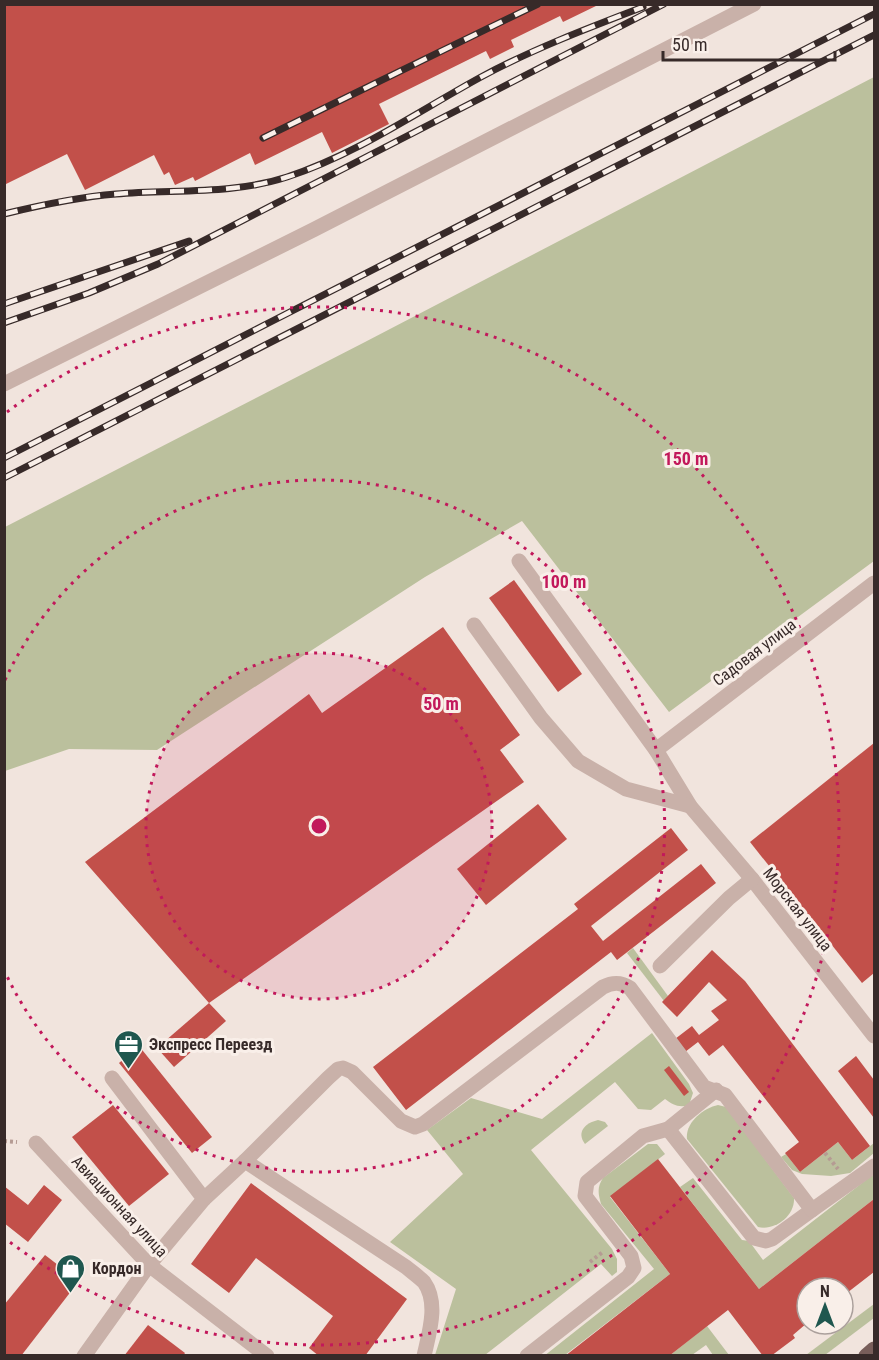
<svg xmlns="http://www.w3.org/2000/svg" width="879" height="1360" font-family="'Roboto Condensed',sans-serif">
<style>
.green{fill:#bbc09d}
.building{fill:#c2504a}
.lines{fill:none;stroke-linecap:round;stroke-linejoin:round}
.path{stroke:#b59b93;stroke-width:4;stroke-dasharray:3 3;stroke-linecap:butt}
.minor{stroke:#c9b1a9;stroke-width:15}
.major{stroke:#785e5a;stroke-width:15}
.rail-casing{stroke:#372a29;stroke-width:7}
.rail{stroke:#f9efe9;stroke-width:4.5;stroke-dasharray:14;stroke-linecap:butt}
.ring{fill:none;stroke:#c2185b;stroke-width:3;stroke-dasharray:3 6}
.labels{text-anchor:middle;stroke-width:6;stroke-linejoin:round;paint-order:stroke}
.street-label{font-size:16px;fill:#372a29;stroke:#f9efe9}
.poi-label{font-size:16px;font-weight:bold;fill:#372a29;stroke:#f9efe9;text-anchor:start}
.centre{fill:#c2185b;stroke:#f9efe9;stroke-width:3}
.ring-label{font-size:18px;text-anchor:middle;font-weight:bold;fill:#c2185b;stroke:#f9efe9;stroke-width:6;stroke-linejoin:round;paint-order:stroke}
</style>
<rect width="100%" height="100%" fill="#f1e4dd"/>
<!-- green -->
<g class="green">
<path d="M 874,77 L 874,561 L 669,712 L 522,521 L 425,577 L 157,750 L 69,749 L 5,771 L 5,527 L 365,342 Z"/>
<path d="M 633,948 L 668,996 L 664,1001 L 627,953 Z"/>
<path d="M 652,1033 L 689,1084 L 693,1093 L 689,1105 C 679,1108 673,1105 665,1099 L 651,1110 L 638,1109 L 615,1082 L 531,1150 L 612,1249 L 617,1259 L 617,1272 L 612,1276 L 601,1264 L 485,1355 L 435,1355 L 456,1289 L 390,1242 L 463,1174 L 427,1130 L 471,1098 L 542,1119 Z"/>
<path d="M 718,1105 L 726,1107 L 794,1198 C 795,1216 775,1231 758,1227 L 687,1139 C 685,1123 703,1108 718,1105 Z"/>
<path d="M 598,1120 L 605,1122 L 608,1126 L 585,1144 C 576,1132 585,1123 598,1120 Z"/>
<path d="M 838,1142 L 852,1160 L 874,1143 L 874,1153 L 850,1173 L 831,1176 L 802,1174 L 792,1170 L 781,1157 L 786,1154 L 800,1172 Z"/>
<path d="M 648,1144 L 657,1144 L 665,1154 L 610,1197 L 670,1274 L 565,1355 L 544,1356 L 654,1269 L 601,1204 C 598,1193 597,1187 603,1178 Z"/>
<path d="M 871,1176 L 874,1176 L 874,1199 L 759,1289 L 680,1187 L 693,1178 L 742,1240 L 749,1241 L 763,1260 Z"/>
<path d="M 874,1304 L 874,1318 L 825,1355 L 806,1355 Z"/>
<path d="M 707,1326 L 729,1355 L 713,1355 L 706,1345 L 692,1355 L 669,1356 Z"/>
</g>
<!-- building -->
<g class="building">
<path d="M 4,5 L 598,5 L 563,22 L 560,16 L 511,40 L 514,47 L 490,59 L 486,51 L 379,104 L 389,124 L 332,153 L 322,132 L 255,165 L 250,153 L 195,181 L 193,177 L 175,185 L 169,172 L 164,175 L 154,155 L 85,190 L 67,154 L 4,185 Z"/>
<path d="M 514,580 L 582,674 L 558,692 L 489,598 Z"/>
<path d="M 443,627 L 520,735 L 500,750 L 524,782 L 209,1003 L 85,862 L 309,694 L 322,713 Z"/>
<path d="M 874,743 L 874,973 L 862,983 L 750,842 Z"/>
<path d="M 538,804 L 567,839 L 486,905 L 457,869 Z"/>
<path d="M 671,828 L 688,850 L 591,926 L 603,941 L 701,864 L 716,883 L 617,960 L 611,952 L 406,1110 L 373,1067 L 578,909 L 574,904 Z"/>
<path d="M 712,950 L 745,981 L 870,1146 L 852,1160 L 838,1142 L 800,1172 L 785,1153 L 799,1142 L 723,1045 L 709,1056 L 698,1042 L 685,1052 L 675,1039 L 692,1026 L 699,1035 L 719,1020 L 711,1011 L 727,1000 L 709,982 L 677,1017 L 662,1002 Z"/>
<path d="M 209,1003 L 226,1021 L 174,1067 L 157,1048 Z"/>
<path d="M 139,1046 L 212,1137 L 192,1153 L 119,1063 Z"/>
<path d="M 856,1056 L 874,1080 L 874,1118 L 838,1071 Z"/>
<path d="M 669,1066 L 689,1092 L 684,1096 L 664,1070 Z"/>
<path d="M 113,1105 L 169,1174 L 129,1206 L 72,1137 Z"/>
<path d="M 658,1159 L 759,1289 L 874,1199 L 874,1272 L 843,1296 L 843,1288 L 807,1288 L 807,1323 L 793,1335 L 795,1338 L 771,1356 L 763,1356 L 728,1310 L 669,1356 L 565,1356 L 670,1274 L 610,1196 Z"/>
<path d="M 251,1183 L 407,1299 L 365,1356 L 319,1356 L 309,1348 L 333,1316 L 256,1258 L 229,1293 L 191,1264 Z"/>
<path d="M 44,1185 L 62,1200 L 28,1242 L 4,1223 L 4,1186 L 28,1205 Z"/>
<path d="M 45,1255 L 79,1281 L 21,1356 L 6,1356 L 4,1305 Z"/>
<path d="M 148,1325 L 185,1353 L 183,1356 L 124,1356 Z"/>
</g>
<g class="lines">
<!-- path -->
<g class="path">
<path d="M 4,1141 L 17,1142"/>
<path d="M 825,1153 L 838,1169"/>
<path d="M 590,1262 L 604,1251"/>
</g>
<!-- minor -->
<g class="minor">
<path d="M 4,384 L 313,230 L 754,4"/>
<path d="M 519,561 L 656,750 L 690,806 L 752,879 L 874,1036"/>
<path d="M 474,625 L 541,718 L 578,761 L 626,789 L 690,806"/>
<path d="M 656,750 L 874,583"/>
<path d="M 660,966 L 729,898 L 752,879"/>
<path d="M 668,1129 L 754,1238 L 766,1241 L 772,1239 L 812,1210"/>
<path d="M 36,1143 L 149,1265 L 267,1356"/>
<path d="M 245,1161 L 328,1078 L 338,1069 L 343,1068 L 352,1072 L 401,1121 L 415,1127 L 423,1124 L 603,987 C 613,982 621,982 630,988 L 704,1087 L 725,1095 L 812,1210 L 874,1166"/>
<path d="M 204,1199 L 245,1161 L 406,1267 C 412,1272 419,1277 424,1282 C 439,1303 429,1333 424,1356"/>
<path d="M 84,1356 L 149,1265 L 204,1199 L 112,1078"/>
<path d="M 527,1356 L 628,1277 L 634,1268 L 631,1256 L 585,1196 L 587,1182 L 643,1136 L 668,1129 L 716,1090"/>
</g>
<!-- major -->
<path class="major" d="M 866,1356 L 874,1349"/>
<defs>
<g id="rail">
<path d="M 263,138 L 538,4"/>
<path d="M 4,214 C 41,205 78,197 116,194 C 173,189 232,195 287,177 C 357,154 417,112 481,77 C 533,49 588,28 643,7"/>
<path d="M 4,304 L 189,241"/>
<path d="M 4,323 L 89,293 L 158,264 L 664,4"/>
<path d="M 4,458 L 874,14"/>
<path d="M 4,478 L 874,35"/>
</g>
</defs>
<!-- rail casing -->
<use href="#rail" class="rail-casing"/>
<!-- rail -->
<use href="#rail" class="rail"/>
</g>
<!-- distance rings -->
<circle cx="319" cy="826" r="173" fill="#c2185b" fill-opacity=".12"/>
<g class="ring">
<circle cx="319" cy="826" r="173"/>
<path d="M5 680A346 346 0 1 1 5 972"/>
<path d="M7 412A519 519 0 1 1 7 1240"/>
</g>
<!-- icons -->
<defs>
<symbol id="office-pin" viewBox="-11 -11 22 30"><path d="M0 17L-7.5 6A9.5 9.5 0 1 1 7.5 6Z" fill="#1f574f" stroke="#f9efe9"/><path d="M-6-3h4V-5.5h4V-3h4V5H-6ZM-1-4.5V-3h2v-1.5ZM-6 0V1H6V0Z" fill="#fff"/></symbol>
<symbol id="shop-pin" viewBox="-11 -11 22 30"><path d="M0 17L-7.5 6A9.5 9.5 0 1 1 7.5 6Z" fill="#1f574f" stroke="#f9efe9"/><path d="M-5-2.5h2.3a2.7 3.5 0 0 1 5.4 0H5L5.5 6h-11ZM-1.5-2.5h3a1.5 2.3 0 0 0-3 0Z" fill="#fff"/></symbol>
</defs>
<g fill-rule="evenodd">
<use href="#office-pin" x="112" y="1028" width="33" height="45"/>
<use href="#shop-pin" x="54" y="1252" width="33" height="45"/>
</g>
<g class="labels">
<!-- street labels -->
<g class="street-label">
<text transform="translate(754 652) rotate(-37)" y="6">Садовая улица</text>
<text transform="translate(798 909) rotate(52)" y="6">Морская улица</text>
<text transform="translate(120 1206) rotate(47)" y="6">Авиационная улица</text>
</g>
<!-- poi labels -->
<g class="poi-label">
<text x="149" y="1050">Экспресс Переезд</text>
<text x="92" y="1274">Кордон</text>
</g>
</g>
<circle cx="319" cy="826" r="9" class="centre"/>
<g class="ring-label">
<text x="686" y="465">150 m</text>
<text x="564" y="588">100 m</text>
<text x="441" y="710">50 m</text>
</g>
<!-- border -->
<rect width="879" height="1360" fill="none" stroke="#372a29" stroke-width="12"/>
<!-- north arrow -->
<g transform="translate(825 1306)"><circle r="28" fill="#f9efe9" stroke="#aba09c" stroke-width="1.5"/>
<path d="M0-4.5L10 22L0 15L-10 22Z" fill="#1f574f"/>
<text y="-9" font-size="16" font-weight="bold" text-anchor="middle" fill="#372a29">N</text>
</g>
<!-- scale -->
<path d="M663 51v9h172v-9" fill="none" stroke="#372a29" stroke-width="3"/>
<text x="672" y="51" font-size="18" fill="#372a29" stroke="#f9efe9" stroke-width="4.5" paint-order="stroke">50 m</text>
</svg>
